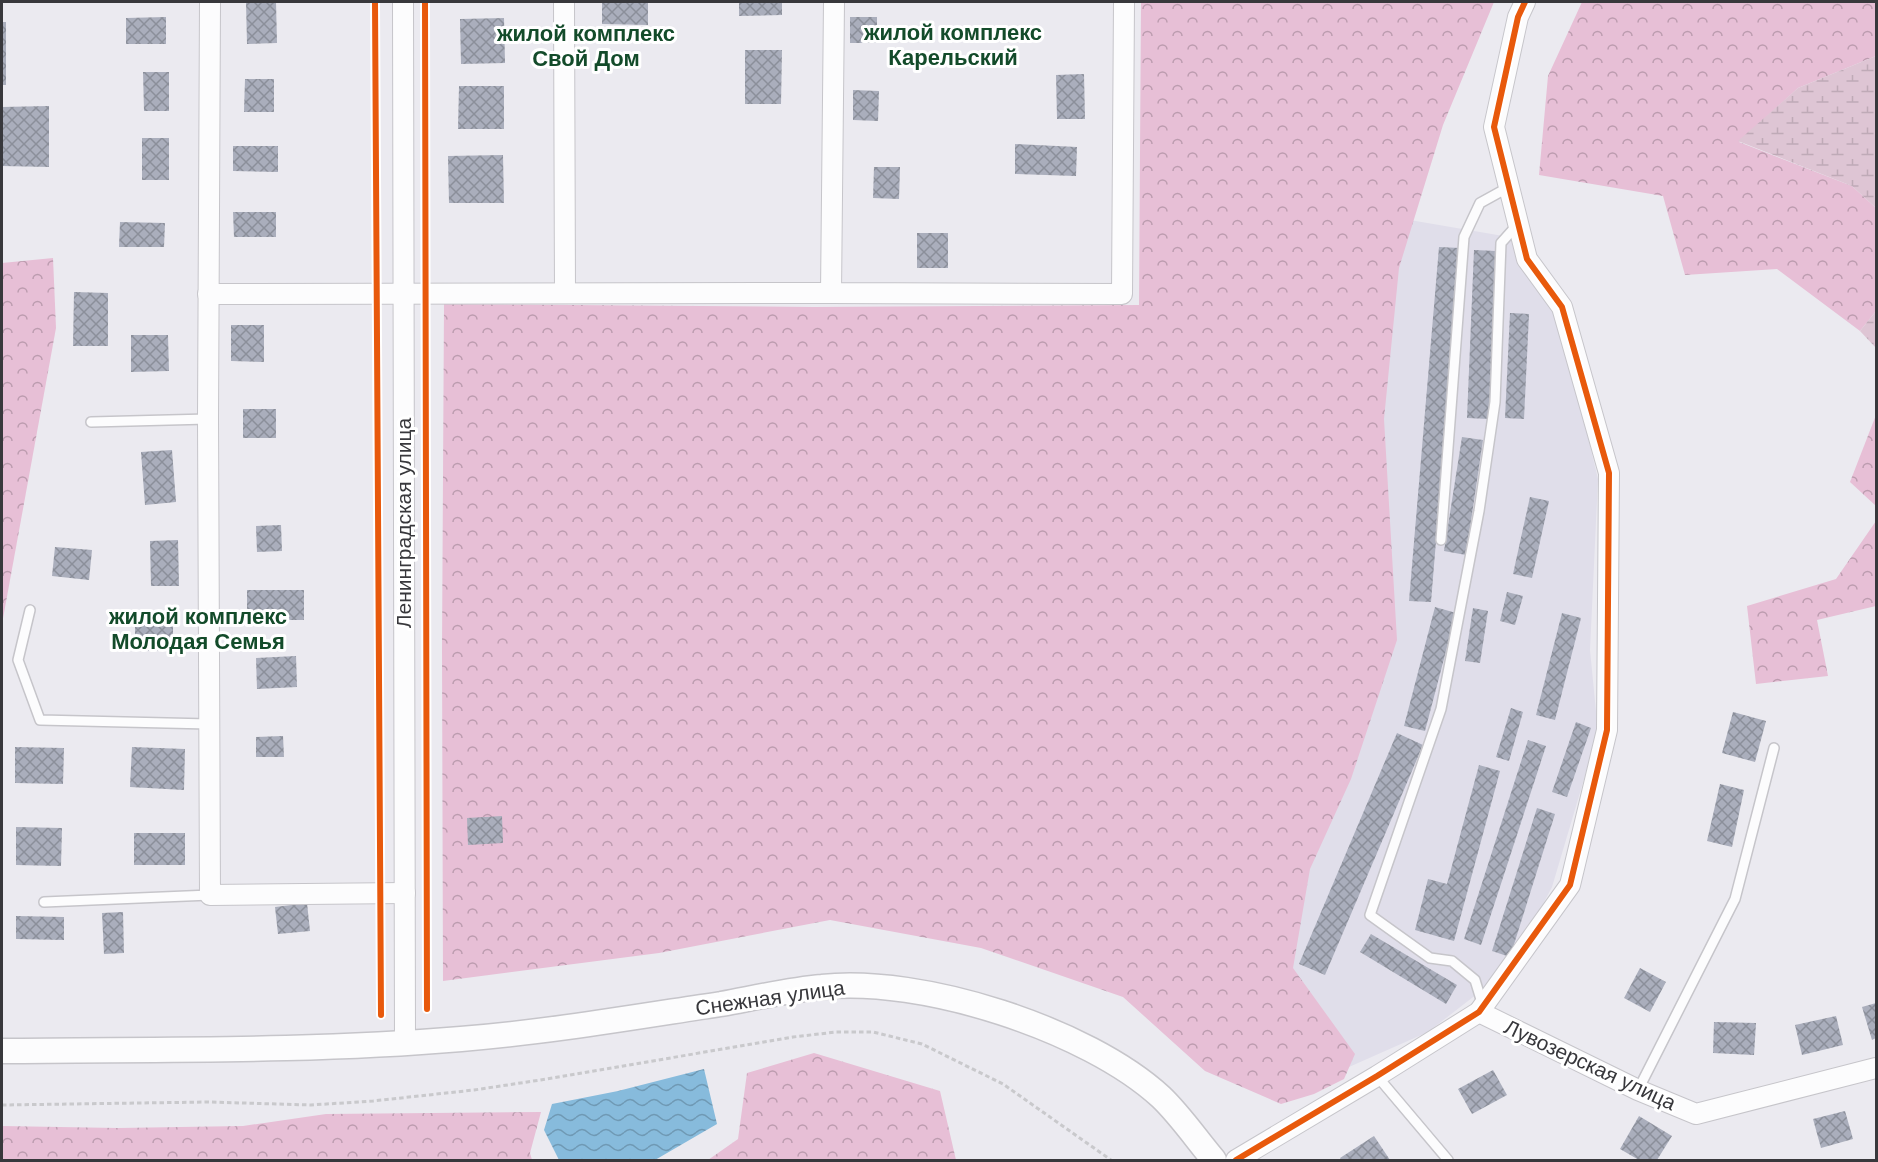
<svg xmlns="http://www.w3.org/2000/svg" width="1878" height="1162" font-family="Helvetica,sans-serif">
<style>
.built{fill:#e0deea}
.forest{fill:url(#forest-crowns)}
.wetland{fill:url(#wetland-marsh)}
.water{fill:url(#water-waves)}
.building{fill:url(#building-cross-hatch)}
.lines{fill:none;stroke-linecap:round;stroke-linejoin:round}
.service-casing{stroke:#c6c5ca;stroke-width:12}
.minor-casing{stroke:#c6c5ca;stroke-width:22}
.tertiary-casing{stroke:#c6c5ca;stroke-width:27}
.path{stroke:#c9c9cc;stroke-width:3;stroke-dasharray:4.5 3;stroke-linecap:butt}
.service{stroke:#fcfcfd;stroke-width:9}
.minor{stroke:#fcfcfd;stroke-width:20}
.tertiary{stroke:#fcfcfd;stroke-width:24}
.cycleway-casing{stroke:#fff;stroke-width:10}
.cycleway{stroke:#e8590c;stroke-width:6}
.labels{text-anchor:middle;stroke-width:6;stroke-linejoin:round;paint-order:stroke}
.street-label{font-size:21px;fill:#38383c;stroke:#fff}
.neighbourhood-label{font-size:22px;font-weight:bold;fill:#134b2a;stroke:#fff}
</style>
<defs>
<pattern id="forest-crowns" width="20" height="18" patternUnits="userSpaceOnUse" patternTransform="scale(1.5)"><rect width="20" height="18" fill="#e7bfd6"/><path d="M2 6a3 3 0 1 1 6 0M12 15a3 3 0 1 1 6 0" fill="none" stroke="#bc9caf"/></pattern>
<pattern id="wetland-marsh" width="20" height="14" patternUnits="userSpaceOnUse" patternTransform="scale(1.5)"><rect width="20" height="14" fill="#dec5d4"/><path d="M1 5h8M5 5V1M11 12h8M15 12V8" fill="none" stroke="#bfaab7"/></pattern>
<pattern id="water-waves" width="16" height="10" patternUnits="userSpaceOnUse" patternTransform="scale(1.5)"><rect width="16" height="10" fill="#87bbdc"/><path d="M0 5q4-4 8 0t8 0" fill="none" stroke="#6f99b4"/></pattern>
<pattern id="building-cross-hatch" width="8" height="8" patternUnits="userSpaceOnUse" patternTransform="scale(1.5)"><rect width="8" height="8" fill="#aaaebc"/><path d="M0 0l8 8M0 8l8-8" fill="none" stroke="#8b8f9a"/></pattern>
</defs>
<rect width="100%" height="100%" fill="#ebeaf0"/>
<!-- built -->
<path class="built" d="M 1404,219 L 1515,238 L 1559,317 L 1598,479 L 1590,650 L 1598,732 L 1552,887 L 1516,955 L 1477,994 L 1428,1032 L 1349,1067 L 1290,976 Z"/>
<!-- forest -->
<g class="forest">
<path d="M 1141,2 L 1494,2 L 1443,125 L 1399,268 L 1384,419 L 1397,640 L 1351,779 L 1310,869 L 1293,968 L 1355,1054 L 1344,1079 L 1314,1094 L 1281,1104 L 1205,1071 L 1123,997 L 981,948 L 830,920 L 659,953 L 443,981 L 442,650 L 444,304 L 814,307 L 1139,305 Z"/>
<path d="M 1582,2 L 1876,2 L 1876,56 L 1798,88 L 1739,142 L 1852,186 L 1876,208 L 1876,311 L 1860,331 L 1777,269 L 1685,275 L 1663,196 L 1539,175 L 1548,76 Z"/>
<path d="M 53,258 L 56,328 L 2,624 L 2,263 Z"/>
<path d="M 1876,415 L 1876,506 L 1850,482 Z"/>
<path d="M 1876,521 L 1876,606 L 1817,620 L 1828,676 L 1756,684 L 1747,606 L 1836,579 Z"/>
<path d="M 814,1053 L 940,1091 L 956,1160 L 708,1160 L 738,1139 L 747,1073 Z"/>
<path d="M 541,1112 L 530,1153 L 532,1160 L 2,1160 L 2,1126 L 118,1128 L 243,1126 L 326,1114 Z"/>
</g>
<!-- wetland -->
<g class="wetland">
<path d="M 1876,56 L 1876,208 L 1852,186 L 1738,141 L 1798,88 Z"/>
<path d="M 1876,311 L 1876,348 L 1860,331 Z"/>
</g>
<!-- water -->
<path class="water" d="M 704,1069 L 717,1124 L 655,1160 L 559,1160 L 544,1130 L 552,1104 L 618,1091 Z"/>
<!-- building -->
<g class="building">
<path d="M 276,2 L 277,43 L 247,44 L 246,3 Z"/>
<path d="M 602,2 L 648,2 L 648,25 L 602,24 Z"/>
<path d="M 739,2 L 782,2 L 782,15 L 739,16 Z"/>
<path d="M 166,17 L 166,44 L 126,44 L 126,18 Z"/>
<rect x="850" y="17" width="27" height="26"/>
<path d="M 504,18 L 505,63 L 461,64 L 460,19 Z"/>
<rect x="2" y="22" width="4" height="63"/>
<path d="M 745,50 L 782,50 L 781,104 L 745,104 Z"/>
<path d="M 143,72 L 169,72 L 169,111 L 144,111 Z"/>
<path d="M 1084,74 L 1085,119 L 1057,119 L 1056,75 Z"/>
<path d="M 245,79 L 274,79 L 274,112 L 244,112 Z"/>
<path d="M 459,86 L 504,86 L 504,129 L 458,129 Z"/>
<path d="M 853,90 L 879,91 L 878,121 L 853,120 Z"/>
<path d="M 49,106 L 49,167 L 2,166 L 2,107 Z"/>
<rect x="142" y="138" width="27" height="42"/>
<path d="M 1015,144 L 1077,147 L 1076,176 L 1015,174 Z"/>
<path d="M 233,146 L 278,146 L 278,172 L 233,171 Z"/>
<path d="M 503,155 L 504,203 L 449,203 L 448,156 Z"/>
<path d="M 874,167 L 900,167 L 899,199 L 873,198 Z"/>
<path d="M 233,212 L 276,212 L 276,237 L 234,237 Z"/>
<path d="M 120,222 L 165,223 L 164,247 L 119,247 Z"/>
<rect x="917" y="233" width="31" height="35"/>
<path d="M 1439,247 L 1460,248 L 1431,602 L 1409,601 Z"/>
<path d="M 1474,250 L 1496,251 L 1489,419 L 1467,418 Z"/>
<path d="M 74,292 L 108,293 L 108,346 L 73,346 Z"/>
<path d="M 1510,313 L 1529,314 L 1524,419 L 1505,418 Z"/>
<path d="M 231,325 L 264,325 L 264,362 L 231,361 Z"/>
<path d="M 131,335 L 168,335 L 169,371 L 131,372 Z"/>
<rect x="243" y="409" width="33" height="29"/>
<path d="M 1462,437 L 1483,440 L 1466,555 L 1444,551 Z"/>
<path d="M 172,450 L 176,502 L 145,505 L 141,452 Z"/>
<path d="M 1530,497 L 1549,501 L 1532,578 L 1513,574 Z"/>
<path d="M 281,525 L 282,551 L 257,552 L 256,526 Z"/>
<path d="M 178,540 L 179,586 L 151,586 L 150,541 Z"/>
<path d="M 55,547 L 92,550 L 89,580 L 52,576 Z"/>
<rect x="247" y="590" width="57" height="30"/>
<path d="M 1507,592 L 1523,596 L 1515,625 L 1500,621 Z"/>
<path d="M 1435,607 L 1456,613 L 1425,731 L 1404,726 Z"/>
<path d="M 1473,608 L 1488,611 L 1480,663 L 1465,661 Z"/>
<path d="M 1562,613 L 1581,618 L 1555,720 L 1536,715 Z"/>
<path d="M 145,619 L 173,619 L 173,651 L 135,651 L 135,624 L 145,624 Z"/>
<path d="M 296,656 L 297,687 L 257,689 L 256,658 Z"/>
<path d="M 1511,708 L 1523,712 L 1509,761 L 1496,757 Z"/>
<path d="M 1733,712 L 1766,721 L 1755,762 L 1722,753 Z"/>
<path d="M 1576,722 L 1591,728 L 1567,797 L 1552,792 Z"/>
<path d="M 1397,733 L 1423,745 L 1325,975 L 1299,964 Z"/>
<path d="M 283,736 L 284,757 L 256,757 L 256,737 Z"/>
<path d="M 1528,740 L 1546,746 L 1481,945 L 1464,939 Z"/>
<path d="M 15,747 L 64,748 L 63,784 L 15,783 Z"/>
<path d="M 132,747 L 185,749 L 184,790 L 130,787 Z"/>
<path d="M 1479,765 L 1500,771 L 1454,941 L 1415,930 L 1428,879 L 1447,884 Z"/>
<path d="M 1720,784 L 1744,790 L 1732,847 L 1707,841 Z"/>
<path d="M 1537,808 L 1555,814 L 1510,957 L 1492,951 Z"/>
<path d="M 502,816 L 503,843 L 468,845 L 467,818 Z"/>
<path d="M 16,827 L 62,828 L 61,866 L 16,865 Z"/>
<rect x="134" y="833" width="51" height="32"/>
<path d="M 307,903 L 310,931 L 278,934 L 275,907 Z"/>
<path d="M 123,912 L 124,953 L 104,954 L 102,913 Z"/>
<path d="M 16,916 L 64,917 L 64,940 L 16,939 Z"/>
<path d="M 1371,934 L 1457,985 L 1446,1004 L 1360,952 Z"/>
<path d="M 1640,968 L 1666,982 L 1650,1012 L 1624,998 Z"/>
<path d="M 1876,1003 L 1876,1038 L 1872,1040 L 1862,1007 Z"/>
<path d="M 1836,1016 L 1843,1045 L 1802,1055 L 1795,1025 Z"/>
<path d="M 1714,1022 L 1756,1023 L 1754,1055 L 1713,1053 Z"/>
<path d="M 1493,1070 L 1507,1095 L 1472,1114 L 1458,1089 Z"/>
<path d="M 1845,1111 L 1853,1139 L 1821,1148 L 1813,1119 Z"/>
<path d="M 1639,1116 L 1672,1136 L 1657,1160 L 1639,1160 L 1620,1149 Z"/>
<path d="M 1374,1136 L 1390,1160 L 1341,1160 L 1340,1158 Z"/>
</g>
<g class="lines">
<defs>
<g id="service">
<path d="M 91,422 L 208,419"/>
<path d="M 1441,540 L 1464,237 L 1480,203 L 1509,187"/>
<path d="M 30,610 L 18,660 L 40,720 L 209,724"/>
<path d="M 44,902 L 210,895"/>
<path d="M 1483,1006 L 1475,980 L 1452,961 L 1430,958 L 1370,915 L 1441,709 L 1479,511 L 1495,402 L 1501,243 L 1518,224"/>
<path d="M 1377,1076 L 1448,1160"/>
<path d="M 1638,1090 L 1735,899 L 1774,748"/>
</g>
<g id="minor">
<path d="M 210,2 L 208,419 L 210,895 L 405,893"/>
<path d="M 403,2 L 405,1044"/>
<path d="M 564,2 L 565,293"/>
<path d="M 834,2 L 831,293 L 1122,294 L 1124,2"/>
<path d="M 208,294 L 831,293"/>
<path d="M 1479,1012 L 1638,1090 L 1696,1114 L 1876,1068"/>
<path d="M 1236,1160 L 1377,1076 L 1479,1012 L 1570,885 L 1607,730 L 1609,473 L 1562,307 L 1527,259 L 1494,127 L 1518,17 L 1525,2"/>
</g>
<path id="tertiary" d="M 2,1051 C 155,1049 308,1052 461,1039 C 548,1032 635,1017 721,1004 C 754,998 788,990 822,987 C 921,976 1087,1029 1161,1097 C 1180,1115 1197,1140 1214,1160"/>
</defs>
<!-- service casing -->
<use href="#service" class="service-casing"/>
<!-- minor casing -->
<use href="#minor" class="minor-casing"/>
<!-- tertiary casing -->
<use href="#tertiary" class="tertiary-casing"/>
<!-- path -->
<path class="path" d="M 2,1105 L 208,1102 L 311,1105 L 373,1101 L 474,1090 L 547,1079 L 793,1037 L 836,1032 L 873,1032 L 922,1044 L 1003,1084 L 1111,1160"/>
<!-- service -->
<use href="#service" class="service"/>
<!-- minor -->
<use href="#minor" class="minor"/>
<!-- tertiary -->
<use href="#tertiary" class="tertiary"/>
<defs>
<g id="cycleway">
<path d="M 375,2 L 381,1015"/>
<path d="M 425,2 L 427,1009"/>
<path d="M 1236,1160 L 1377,1076 L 1479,1012 L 1570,885 L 1607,730 L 1609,473 L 1562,307 L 1527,259 L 1494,127 L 1518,17 L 1525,2"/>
</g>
</defs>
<!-- cycleway casing -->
<use href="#cycleway" class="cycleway-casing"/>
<!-- cycleway -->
<use href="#cycleway" class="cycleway"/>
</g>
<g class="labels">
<!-- street labels -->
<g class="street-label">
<text transform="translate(404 523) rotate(-90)" y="7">Ленинградская улица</text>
<text transform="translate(770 998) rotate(-8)" y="7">Снежная улица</text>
<text transform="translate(1590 1065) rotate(25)" y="7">Лувозерская улица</text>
</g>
<!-- neighbourhood labels -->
<g class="neighbourhood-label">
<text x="953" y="40">жилой комплекс<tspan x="953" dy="25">Карельский</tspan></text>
<text x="586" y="41">жилой комплекс<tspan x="586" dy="25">Свой Дом</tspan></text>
<text x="198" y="624">жилой комплекс<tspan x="198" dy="25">Молодая Семья</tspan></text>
</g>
</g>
<!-- border -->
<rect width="1878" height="1162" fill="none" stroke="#38383c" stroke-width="6"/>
</svg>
